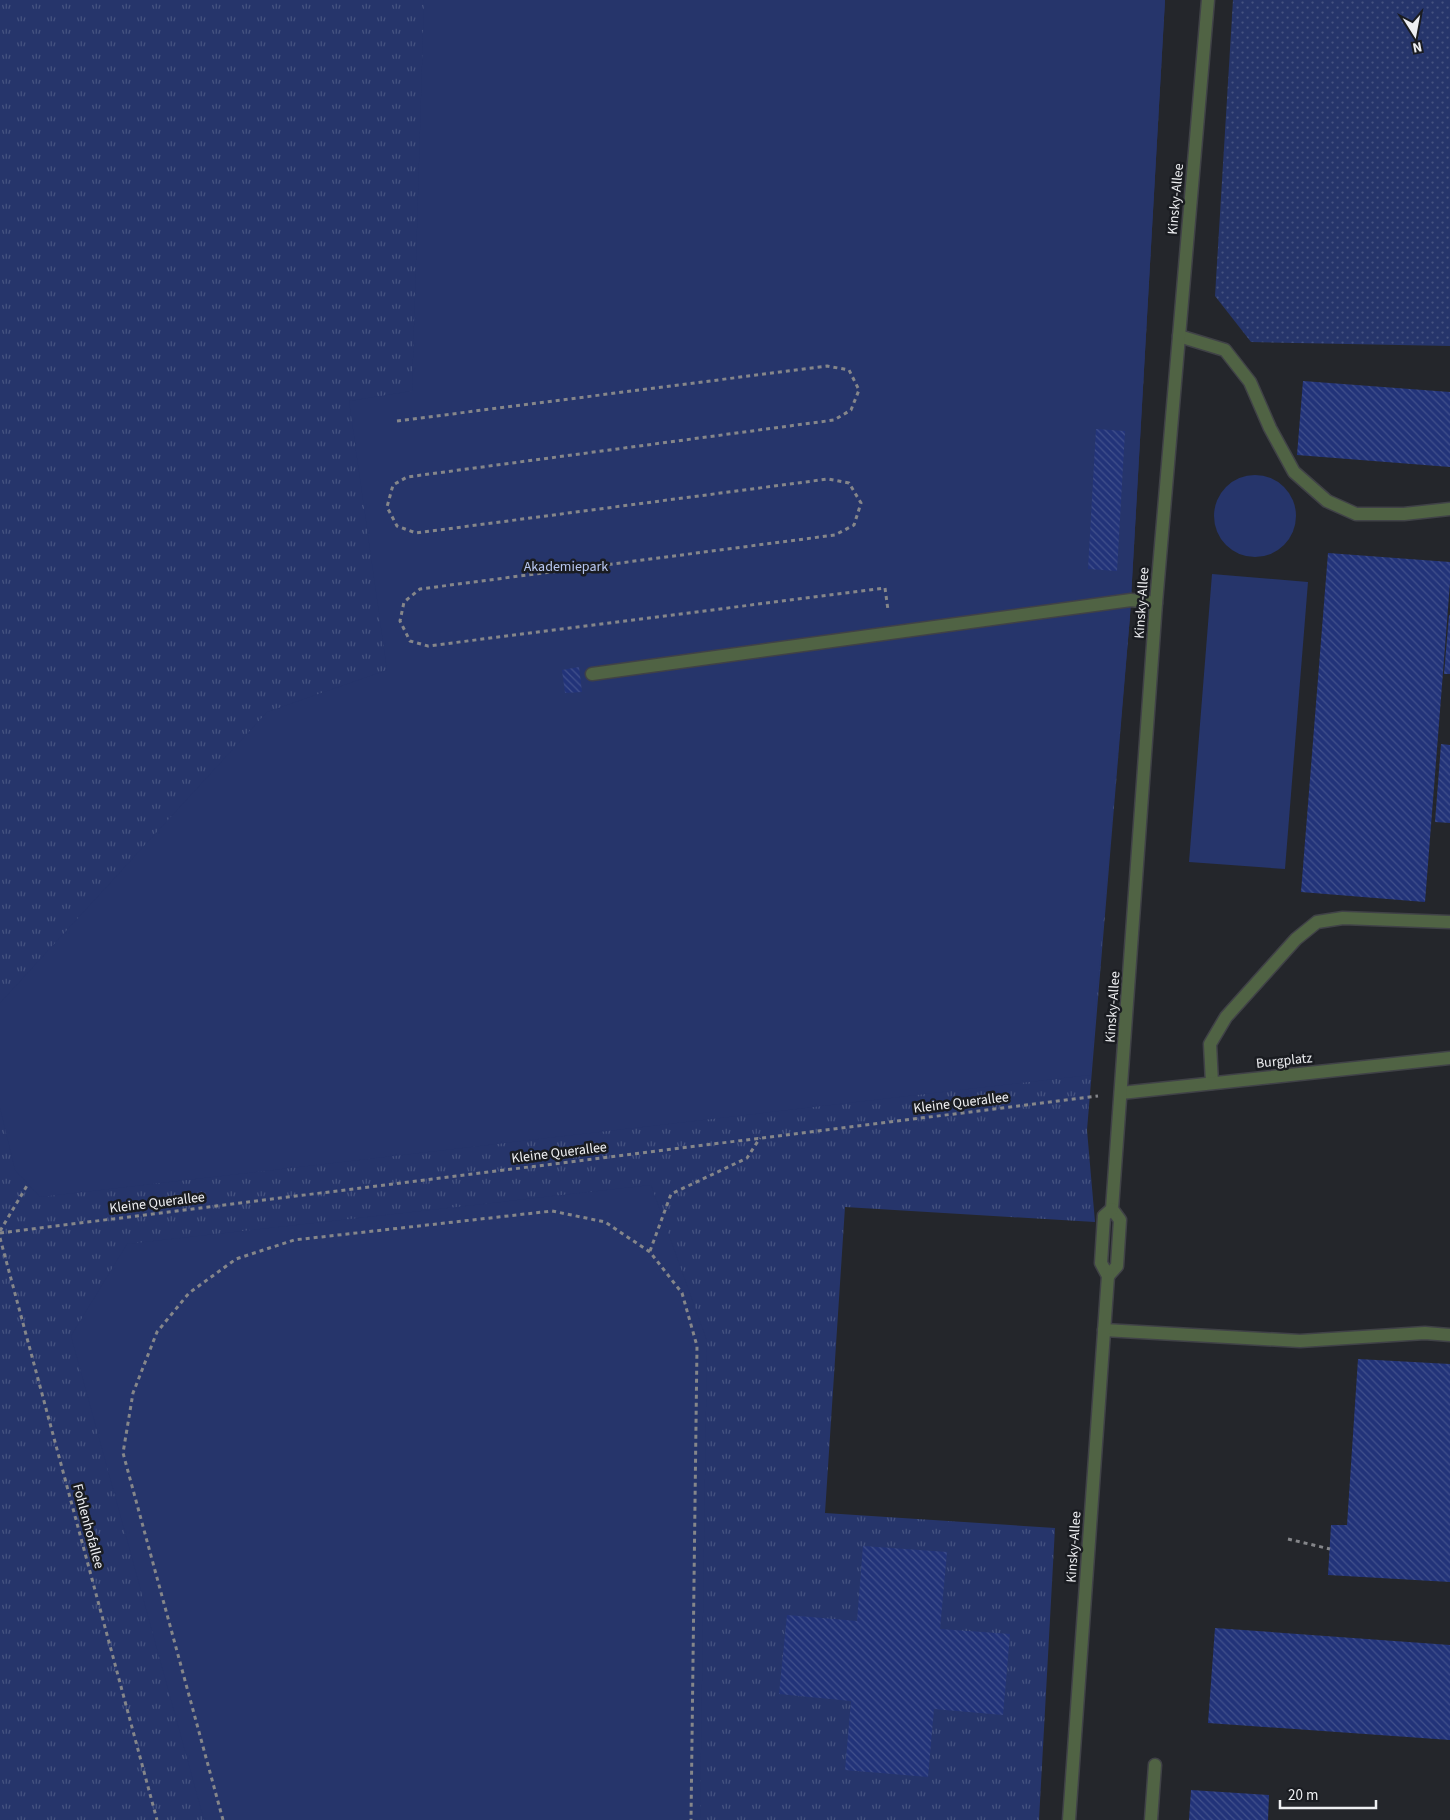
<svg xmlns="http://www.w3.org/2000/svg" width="1450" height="1820" font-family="'Source Sans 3',sans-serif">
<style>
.grass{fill:url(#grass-dots)}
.park{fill:url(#park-tufts)}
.pitch{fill:#26356b}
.building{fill:url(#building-back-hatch)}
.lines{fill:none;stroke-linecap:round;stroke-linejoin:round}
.lane-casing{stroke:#404247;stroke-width:15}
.path{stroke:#85868a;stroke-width:3;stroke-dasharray:4 4;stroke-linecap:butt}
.lane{stroke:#506344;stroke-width:12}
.labels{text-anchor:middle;stroke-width:5;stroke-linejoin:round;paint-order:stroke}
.street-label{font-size:14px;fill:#eeeff2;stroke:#1a1c21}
.park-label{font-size:14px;fill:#b8c7f0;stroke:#1a1c21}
</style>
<defs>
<pattern id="grass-dots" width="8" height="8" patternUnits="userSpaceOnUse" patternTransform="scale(1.25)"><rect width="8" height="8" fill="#26356b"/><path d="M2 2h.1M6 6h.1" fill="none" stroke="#465381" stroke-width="1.8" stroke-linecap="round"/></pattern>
<pattern id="park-tufts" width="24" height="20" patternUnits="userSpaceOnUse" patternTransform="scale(1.25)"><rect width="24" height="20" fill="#26356b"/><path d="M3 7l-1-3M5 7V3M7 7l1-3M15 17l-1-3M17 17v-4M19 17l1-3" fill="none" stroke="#465381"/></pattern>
<pattern id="building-back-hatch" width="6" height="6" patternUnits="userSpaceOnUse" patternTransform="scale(1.25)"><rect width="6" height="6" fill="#223379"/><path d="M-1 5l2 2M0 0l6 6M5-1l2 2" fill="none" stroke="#42518c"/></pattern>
</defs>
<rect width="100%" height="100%" fill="#24262b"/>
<!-- grass -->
<path class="grass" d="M 1233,0 L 1450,0 L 1450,346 L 1251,342 L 1215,296 Z"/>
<!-- park -->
<path class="park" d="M 0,0 L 1165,0 L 1130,616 L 1087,1130 L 1095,1222 L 845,1207 L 825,1513 L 1055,1528 L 1039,1820 L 0,1820 Z"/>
<!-- pitch -->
<g class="pitch">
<path d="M 424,0 L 1165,0 L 1130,616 L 1090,1075 L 40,1197 L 15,1170 L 0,1108 L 0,1003 L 267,712 L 387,670 L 349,401 L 412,391 Z"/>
<circle cx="1255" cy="516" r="41"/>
<path d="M 1212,574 L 1308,582 L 1285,869 L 1189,862 Z"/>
<path d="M 651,1185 L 707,1341 L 700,1820 L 204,1820 L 71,1336 L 127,1244 Z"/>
</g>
<!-- building -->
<g class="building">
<path d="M 1303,381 L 1450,392 L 1450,467 L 1297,455 Z"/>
<path d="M 1096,429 L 1125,431 L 1117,571 L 1088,569 Z"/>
<path d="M 1328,553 L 1450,562 L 1450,583 L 1425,902 L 1301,892 Z"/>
<path d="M 1449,615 L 1450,615 L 1450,674 L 1444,674 Z"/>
<path d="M 579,667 L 582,692 L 565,693 L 562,670 Z"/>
<path d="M 1441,744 L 1450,745 L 1450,823 L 1435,822 Z"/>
<path d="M 1358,1359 L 1450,1364 L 1450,1582 L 1328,1575 L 1331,1525 L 1347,1525 Z"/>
<path d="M 863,1546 L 947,1552 L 940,1629 L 1010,1634 L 1003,1715 L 934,1709 L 928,1777 L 845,1770 L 851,1701 L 779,1694 L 787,1615 L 857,1621 Z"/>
<path d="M 1215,1628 L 1450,1645 L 1450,1740 L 1208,1723 Z"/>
<path d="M 1191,1790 L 1269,1795 L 1268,1820 L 1189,1820 Z"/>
</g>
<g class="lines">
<defs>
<g id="lane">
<path d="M 1179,336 L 1225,350 L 1250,382 L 1270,428 L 1294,472 L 1327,501 L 1356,514 L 1404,514 L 1450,509"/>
<path d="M 592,674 L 1131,600 L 1156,603"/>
<path d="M 1212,1083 L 1210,1044 L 1226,1017 L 1296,939 L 1317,922 L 1343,918 L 1450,922"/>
<path d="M 1121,1093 L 1450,1058"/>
<path d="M 1108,1276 L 1117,1266 L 1120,1220 L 1112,1209 L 1156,603 L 1208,0"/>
<path d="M 1104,1330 L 1300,1341 L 1425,1333 L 1450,1335"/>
<path d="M 1069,1820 L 1108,1276 L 1101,1263 L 1104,1216 L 1112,1209"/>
<path d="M 1151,1820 L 1155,1765"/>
</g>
</defs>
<!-- lane casing -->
<use href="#lane" class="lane-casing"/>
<!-- path -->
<g class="path">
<path d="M 397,421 L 827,366 L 849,370 L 859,390 L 851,410 L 834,420 L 407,477 L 393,485 L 387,507 L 397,526 L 416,533 L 828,479 L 849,483 L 861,503 L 854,525 L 835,535 L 420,589 L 404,602 L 400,621 L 410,641 L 428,646 L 885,588 L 888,610"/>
<path d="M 0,1231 L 28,1184"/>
<path d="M 0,1233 L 1098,1096"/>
<path d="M 0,1238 L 157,1820"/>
<path d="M 650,1251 L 671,1194 L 747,1158 L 760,1138"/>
<path d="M 1288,1539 L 1330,1549"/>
<path d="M 223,1820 L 123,1453 L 133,1393 L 157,1332 L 189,1293 L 236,1259 L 294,1240 L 552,1211 L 605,1222 L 650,1252 L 682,1293 L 697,1346 L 691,1820"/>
</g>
<!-- lane -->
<use href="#lane" class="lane"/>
</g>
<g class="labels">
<!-- street labels -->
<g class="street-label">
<text transform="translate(1175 199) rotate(-85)" y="5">Kinsky-Allee</text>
<text transform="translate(1141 603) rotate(-86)" y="5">Kinsky-Allee</text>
<text transform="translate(1112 1007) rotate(-86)" y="5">Kinsky-Allee</text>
<text transform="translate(1284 1060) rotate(-6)" y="5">Burgplatz</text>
<text transform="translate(961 1102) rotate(-7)" y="5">Kleine Querallee</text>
<text transform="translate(559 1152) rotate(-7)" y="5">Kleine Querallee</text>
<text transform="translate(157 1202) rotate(-7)" y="5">Kleine Querallee</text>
<text transform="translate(89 1526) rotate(75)" y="5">Fohlenhofallee</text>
<text transform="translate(1073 1547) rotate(-86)" y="5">Kinsky-Allee</text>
</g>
<!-- park labels -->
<g class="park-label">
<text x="566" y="571">Akademiepark</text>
</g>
</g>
<!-- north arrow -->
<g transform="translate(1415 35) rotate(169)" stroke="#1a1c21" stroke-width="4" paint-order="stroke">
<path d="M0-4L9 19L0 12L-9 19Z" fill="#eeeff2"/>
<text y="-8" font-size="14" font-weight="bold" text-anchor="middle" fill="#eeeff2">N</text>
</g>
<!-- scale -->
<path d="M1280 1800v8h96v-8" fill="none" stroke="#eeeff2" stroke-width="2.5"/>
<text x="1288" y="1800" font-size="15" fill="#eeeff2" stroke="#1a1c21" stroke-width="4" paint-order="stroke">20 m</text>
</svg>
